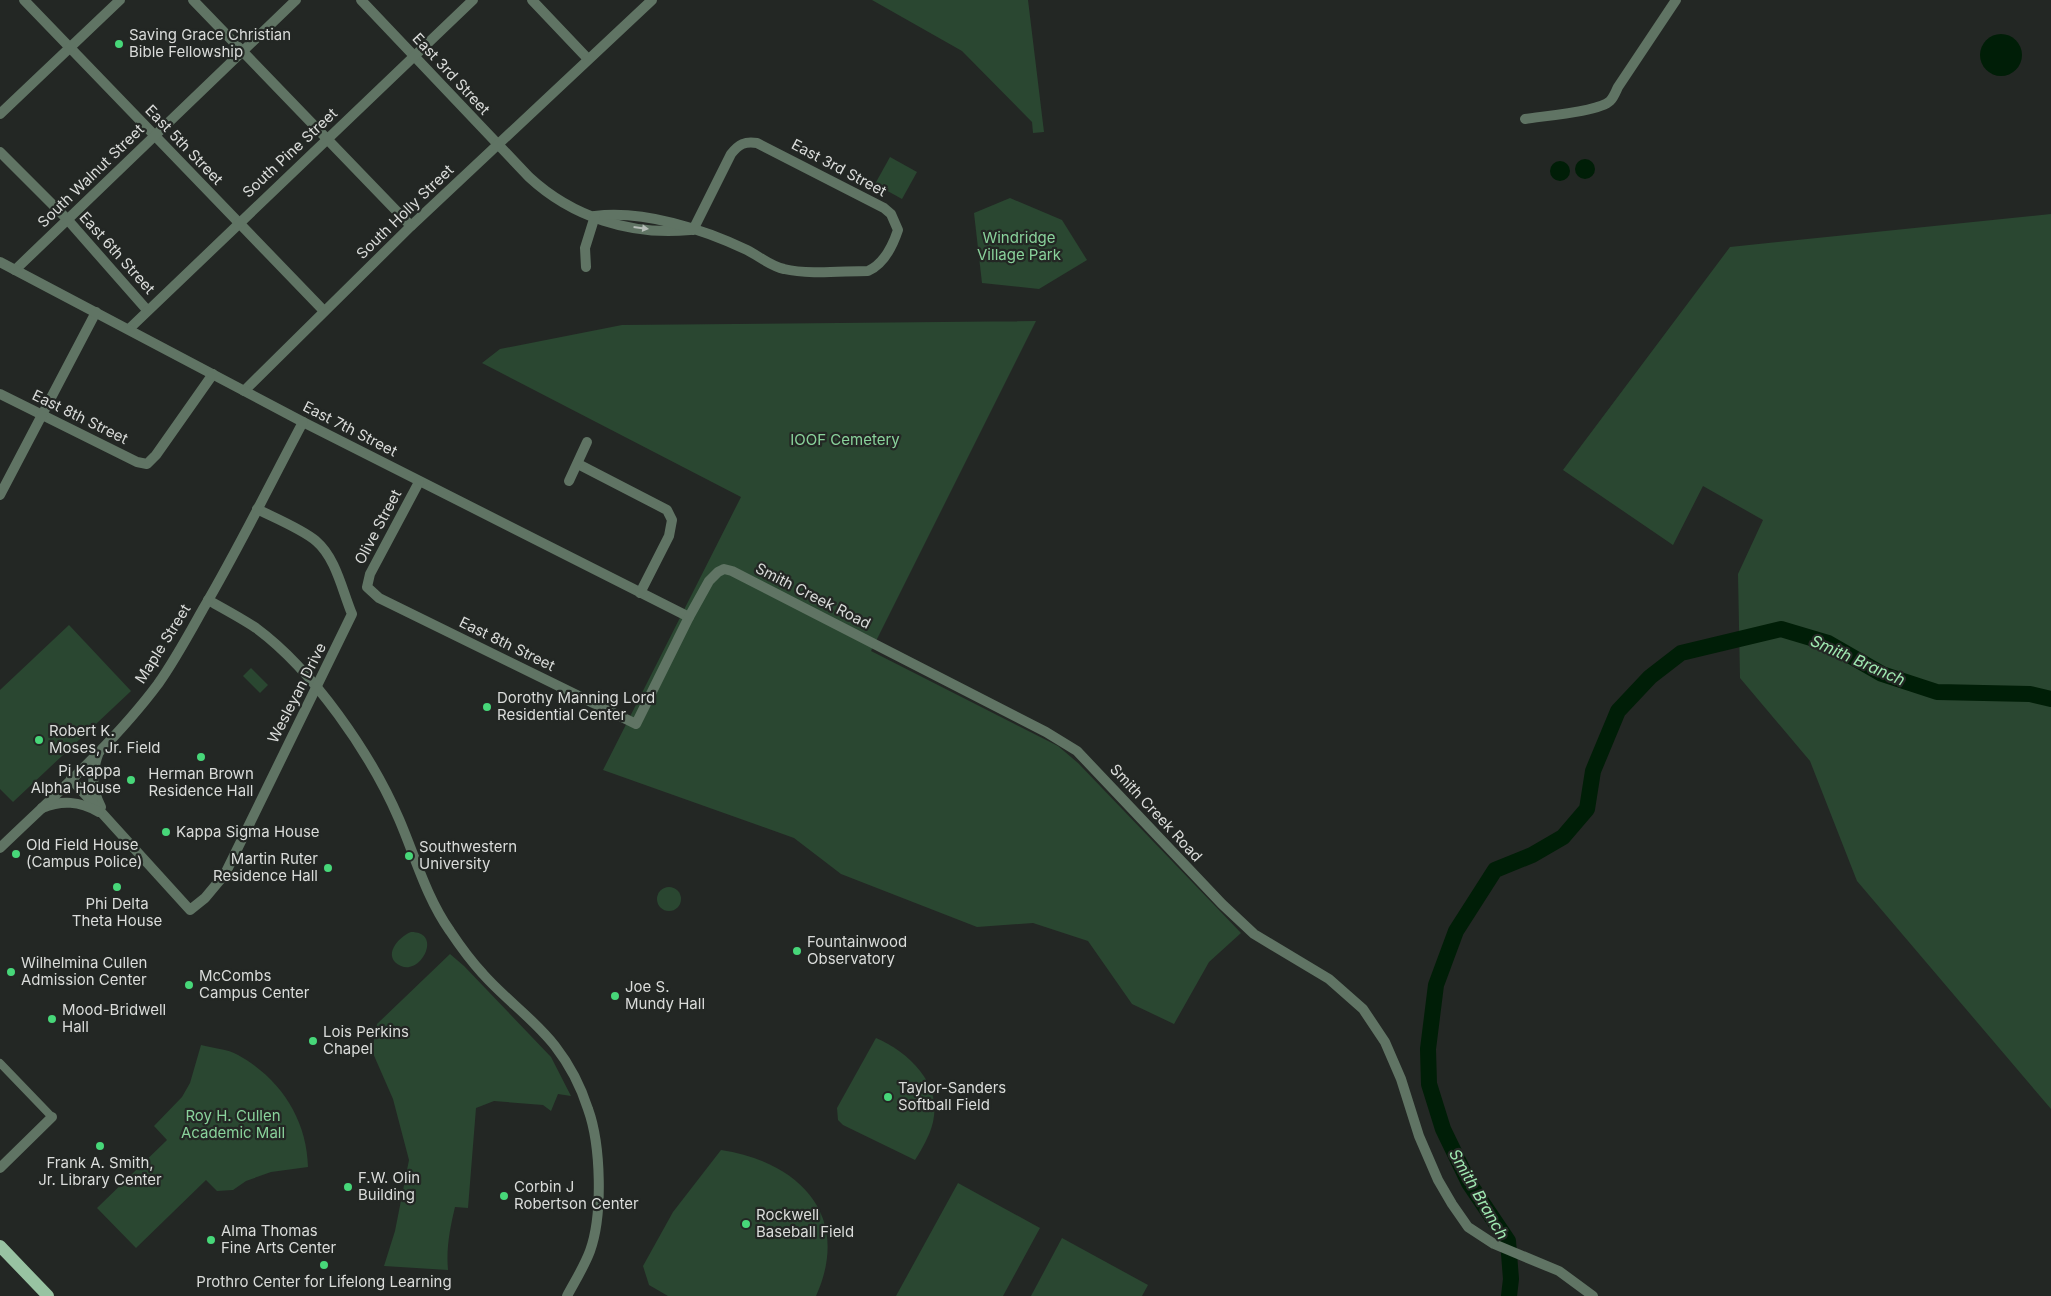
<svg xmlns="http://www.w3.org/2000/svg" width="2051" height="1296" font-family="Inter,sans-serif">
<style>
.green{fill:#2a4731}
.water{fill:#001e07}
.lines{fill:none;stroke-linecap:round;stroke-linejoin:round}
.river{stroke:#001e07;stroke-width:16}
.pedestrian{stroke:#607464;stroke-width:8}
.minor{stroke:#607464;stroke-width:10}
.tertiary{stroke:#607464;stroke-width:10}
.primary{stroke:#98c3a2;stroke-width:12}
.oneway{fill:#b5bdb7}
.poi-dot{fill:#47d779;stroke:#232724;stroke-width:2}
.labels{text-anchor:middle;stroke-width:4.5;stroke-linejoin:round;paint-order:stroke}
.poi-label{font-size:15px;fill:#dadcda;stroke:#232724;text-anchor:start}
.street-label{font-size:15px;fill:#dadcda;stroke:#232724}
.park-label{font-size:15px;fill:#89d29b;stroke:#232724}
.water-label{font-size:16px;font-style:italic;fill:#a0eab2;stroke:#232724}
</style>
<rect width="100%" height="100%" fill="#232724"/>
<!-- green -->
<g class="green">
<path d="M 872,0 L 1028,0 L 1044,132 L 1033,133 L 1032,122 L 962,51 Z"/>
<path d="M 890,157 L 917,172 L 902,199 L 875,184 Z"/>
<path d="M 1010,198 L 1062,220 L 1087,260 L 1039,289 L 982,283 L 974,213 Z"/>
<path d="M 2051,214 L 2051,1109 L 1857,881 L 1810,761 L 1740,678 L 1738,574 L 1763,520 L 1703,486 L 1673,545 L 1563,470 L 1730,247 Z"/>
<path d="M 1036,321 L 871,651 L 1058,746 L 1078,763 L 1241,933 L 1209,962 L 1174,1024 L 1132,1004 L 1088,941 L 1033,923 L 977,927 L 841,874 L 794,838 L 603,770 L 741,497 L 482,363 L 500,349 L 622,325 Z"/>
<path d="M 69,625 L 131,691 L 13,802 L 0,789 L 0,690 Z"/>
<path d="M 251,668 L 268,685 L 260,693 L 243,676 Z"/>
<circle cx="669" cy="899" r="12"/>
<path d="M 411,932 C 443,932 421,975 401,966 C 381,957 398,937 411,932 Z"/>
<path d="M 450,954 L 464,966 L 551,1057 L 571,1096 L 558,1094 L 551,1111 L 543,1105 L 494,1101 L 476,1108 L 468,1208 L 455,1207 C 450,1228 446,1248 448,1270 L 384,1266 L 395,1231 L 409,1160 L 393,1099 L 372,1051 L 377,1024 Z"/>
<path d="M 876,1038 C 908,1052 942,1083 933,1122 C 930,1135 922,1149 915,1160 L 843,1125 L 838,1120 L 837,1108 Z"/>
<path d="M 201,1045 C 212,1048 228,1049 238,1055 C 280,1078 307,1119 308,1167 L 271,1172 L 246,1181 L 233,1190 L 217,1191 L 206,1180 L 136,1248 L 97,1208 L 167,1140 L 154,1126 L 182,1097 L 190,1083 Z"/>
<path d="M 721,1150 C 800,1162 852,1216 816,1296 L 668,1296 L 649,1285 L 643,1266 L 673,1212 Z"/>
<path d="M 958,1183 L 1040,1228 L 1003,1296 L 896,1296 Z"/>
<path d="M 1062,1238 L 1148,1285 L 1142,1296 L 1031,1296 Z"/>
</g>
<!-- water -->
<g class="water">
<circle cx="2001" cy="55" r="21"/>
<circle cx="1585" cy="169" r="10"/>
<circle cx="1560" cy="171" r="10"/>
</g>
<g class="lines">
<!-- river -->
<path class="river" d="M 1509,1296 L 1511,1279 L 1508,1241 L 1469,1183 L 1443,1129 L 1429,1084 L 1428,1049 L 1436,985 L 1456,931 L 1495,870 L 1532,855 L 1563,837 L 1587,809 L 1593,771 L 1618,711 L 1650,677 L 1681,653 L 1781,629 L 1828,643 L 1882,674 L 1937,692 L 2030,694 L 2051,699"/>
<!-- pedestrian -->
<path class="pedestrian" d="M 0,1063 L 52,1117"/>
<!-- minor -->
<g class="minor">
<path d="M 24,0 L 324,311"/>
<path d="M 193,0 L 411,226"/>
<path d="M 361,0 L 529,177 C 572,217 631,236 690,230"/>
<path d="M 532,0 L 588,59"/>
<path d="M 1525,119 C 1542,116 1599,112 1610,101 C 1614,97 1616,91 1618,87 L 1676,0"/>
<path d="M 0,152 L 67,219 L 147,310"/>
<path d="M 595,216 C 643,210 703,229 747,250 C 759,256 770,266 784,269 C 809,275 843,271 868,271 C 884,264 893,245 898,230 L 891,214 L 884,208 L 757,143 C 745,141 739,144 731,154 L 693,230"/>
<path d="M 586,267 L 585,248 L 595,216"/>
<path d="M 15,270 L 296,0"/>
<path d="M 129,329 L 473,0"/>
<path d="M 244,391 L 411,226 L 652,0"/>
<path d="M 0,394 L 137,462 L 147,464 L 156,455 L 213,374"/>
<path d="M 303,422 L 689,617"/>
<path d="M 578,464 L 667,510 L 672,520 L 669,536 L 640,593"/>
<path d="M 569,481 L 587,442"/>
<path d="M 419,482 L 370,574 L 367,587 L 379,598 L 636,724 L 689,617 L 709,581 L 718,572 L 724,569 L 732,571 L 1046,732 L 1077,751 L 1222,904 L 1254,934 L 1329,979 L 1363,1009 L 1385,1042 L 1401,1079 L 1419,1136 L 1438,1180 L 1452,1204 L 1468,1227 L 1494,1244 L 1559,1271 L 1593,1296"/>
<path d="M 0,495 L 96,312"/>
<path d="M 208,600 C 224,609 241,618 256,628 C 313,670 371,754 399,819 C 415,856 426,897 450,931 C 460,946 471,961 483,974 C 505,999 534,1019 555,1046 C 569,1064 581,1087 588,1109 C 601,1145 603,1215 590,1251 C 584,1267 575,1281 567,1296"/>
<path d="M 99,752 C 91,773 91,788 101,807"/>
<path d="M 71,779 L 190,910 L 205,898 L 225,874 L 352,614 C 342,590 336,558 316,541 C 304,530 273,517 257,509"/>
<path d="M 42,808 C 62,800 79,801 99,812"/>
<path d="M 0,1168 L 52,1117"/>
</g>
<!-- tertiary -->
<g class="tertiary">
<path d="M 0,114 L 120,0"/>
<path d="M 0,262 L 303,422 C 270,484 239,548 203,609 C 189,634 175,660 158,684 C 114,743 53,797 0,848"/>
</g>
<!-- primary -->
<path class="primary" d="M 0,1246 L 48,1296"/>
</g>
<!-- one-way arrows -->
<defs><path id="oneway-solid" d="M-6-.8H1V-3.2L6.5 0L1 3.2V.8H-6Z" transform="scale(1.25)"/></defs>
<use class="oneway" href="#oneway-solid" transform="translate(641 228) rotate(7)"/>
<!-- markers -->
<g class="poi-dot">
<circle cx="119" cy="44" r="5"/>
<circle cx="487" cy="707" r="5"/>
<circle cx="39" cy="740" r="5"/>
<circle cx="201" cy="757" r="5"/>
<circle cx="131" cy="780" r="5"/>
<circle cx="166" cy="832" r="5"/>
<circle cx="16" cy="854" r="5"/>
<circle cx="409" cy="856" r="5"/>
<circle cx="328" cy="868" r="5"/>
<circle cx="117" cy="887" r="5"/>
<circle cx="797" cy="951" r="5"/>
<circle cx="11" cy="972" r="5"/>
<circle cx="189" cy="985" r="5"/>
<circle cx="615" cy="996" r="5"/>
<circle cx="52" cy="1019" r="5"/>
<circle cx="313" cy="1041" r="5"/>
<circle cx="888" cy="1097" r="5"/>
<circle cx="100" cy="1146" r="5"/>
<circle cx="348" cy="1187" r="5"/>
<circle cx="504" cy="1196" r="5"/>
<circle cx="746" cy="1224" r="5"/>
<circle cx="211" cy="1240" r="5"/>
<circle cx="324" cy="1265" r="5"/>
</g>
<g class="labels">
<!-- poi labels -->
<g class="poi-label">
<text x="129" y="40">Saving Grace Christian<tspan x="129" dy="17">Bible Fellowship</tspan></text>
<text x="497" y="703">Dorothy Manning Lord<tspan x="497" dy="17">Residential Center</tspan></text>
<text x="49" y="736">Robert K.<tspan x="49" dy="17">Moses, Jr. Field</tspan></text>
<text x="121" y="776" text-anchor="end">Pi Kappa<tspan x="121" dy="17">Alpha House</tspan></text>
<text x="201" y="779" text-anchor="middle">Herman Brown<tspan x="201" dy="17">Residence Hall</tspan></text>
<text x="176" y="837">Kappa Sigma House</text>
<text x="26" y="850">Old Field House<tspan x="26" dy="17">(Campus Police)</tspan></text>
<text x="419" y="852">Southwestern<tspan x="419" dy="17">University</tspan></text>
<text x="318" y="864" text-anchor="end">Martin Ruter<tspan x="318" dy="17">Residence Hall</tspan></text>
<text x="117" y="909" text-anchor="middle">Phi Delta<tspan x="117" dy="17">Theta House</tspan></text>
<text x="807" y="947">Fountainwood<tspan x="807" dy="17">Observatory</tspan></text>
<text x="21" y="968">Wilhelmina Cullen<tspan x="21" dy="17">Admission Center</tspan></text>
<text x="199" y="981">McCombs<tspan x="199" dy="17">Campus Center</tspan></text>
<text x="625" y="992">Joe S.<tspan x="625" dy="17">Mundy Hall</tspan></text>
<text x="62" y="1015">Mood-Bridwell<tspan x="62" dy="17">Hall</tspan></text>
<text x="323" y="1037">Lois Perkins<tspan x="323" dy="17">Chapel</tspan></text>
<text x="898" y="1093">Taylor-Sanders<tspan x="898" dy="17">Softball Field</tspan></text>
<text x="100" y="1168" text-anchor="middle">Frank A. Smith,<tspan x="100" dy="17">Jr. Library Center</tspan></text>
<text x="358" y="1183">F.W. Olin<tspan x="358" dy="17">Building</tspan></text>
<text x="514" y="1192">Corbin J<tspan x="514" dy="17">Robertson Center</tspan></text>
<text x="756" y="1220">Rockwell<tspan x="756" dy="17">Baseball Field</tspan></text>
<text x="221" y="1236">Alma Thomas<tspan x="221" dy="17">Fine Arts Center</tspan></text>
<text x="324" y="1287" text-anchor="middle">Prothro Center for Lifelong Learning</text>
</g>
<!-- street labels -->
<g class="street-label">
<text transform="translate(451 74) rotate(47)" y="5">East 3rd Street</text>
<text transform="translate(184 145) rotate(46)" y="5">East 5th Street</text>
<text transform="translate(290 153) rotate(-43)" y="5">South Pine Street</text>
<text transform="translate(839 168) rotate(28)" y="5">East 3rd Street</text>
<text transform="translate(91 176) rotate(-44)" y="5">South Walnut Street</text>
<text transform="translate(405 212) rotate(-44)" y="5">South Holly Street</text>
<text transform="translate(117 253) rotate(48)" y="5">East 6th Street</text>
<text transform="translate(80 417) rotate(26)" y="5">East 8th Street</text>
<text transform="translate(350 429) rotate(27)" y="5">East 7th Street</text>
<text transform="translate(378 527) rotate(-62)" y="5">Olive Street</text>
<text transform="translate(813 596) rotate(27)" y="5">Smith Creek Road</text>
<text transform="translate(163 644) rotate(-58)" y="5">Maple Street</text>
<text transform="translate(507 644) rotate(26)" y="5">East 8th Street</text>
<text transform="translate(297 693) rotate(-63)" y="5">Wesleyan Drive</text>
<text transform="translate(1156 813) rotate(47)" y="5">Smith Creek Road</text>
</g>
<!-- park labels -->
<g class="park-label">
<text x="1019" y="243">Windridge<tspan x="1019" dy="17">Village Park</tspan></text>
<text x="845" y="445">IOOF Cemetery</text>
<text x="233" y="1121">Roy H. Cullen<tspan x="233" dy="17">Academic Mall</tspan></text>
</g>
<!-- water labels -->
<g class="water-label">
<text transform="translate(1858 660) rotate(24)" y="6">Smith Branch</text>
<text transform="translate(1479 1194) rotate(60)" y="6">Smith Branch</text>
</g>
</g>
</svg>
